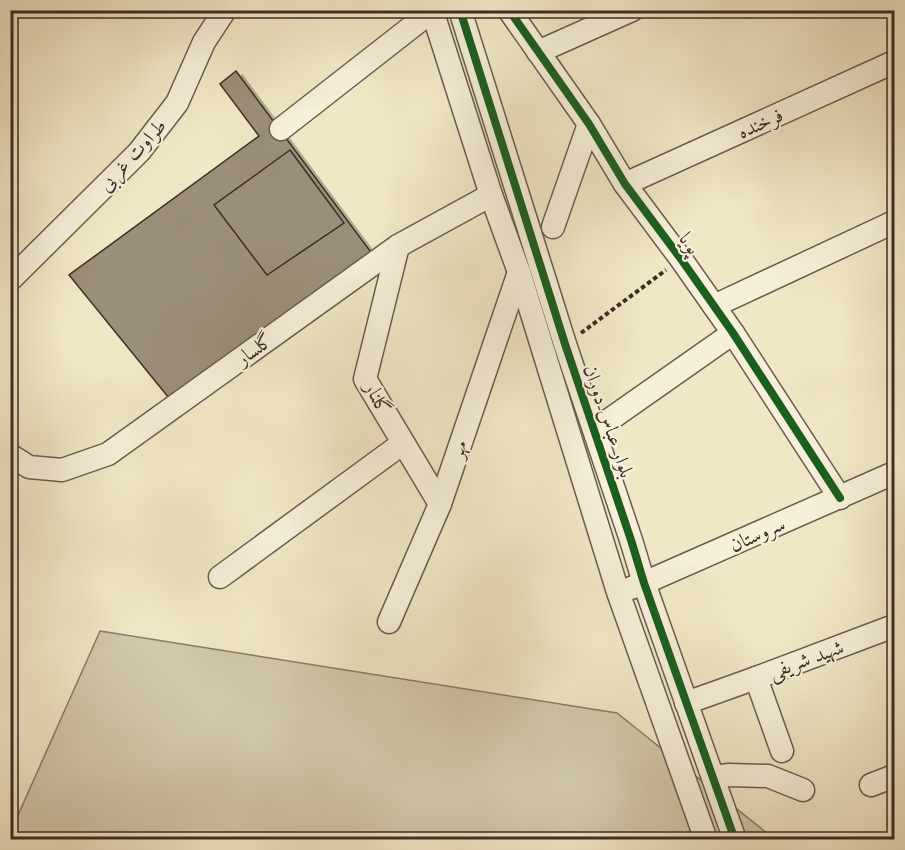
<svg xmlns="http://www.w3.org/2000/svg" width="905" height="850" font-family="Cardo,Amiri,serif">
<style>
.green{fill:#d2c7ab;stroke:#887a69;stroke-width:1.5}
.building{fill:#9b8e7a;stroke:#3d2d27;stroke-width:1.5;filter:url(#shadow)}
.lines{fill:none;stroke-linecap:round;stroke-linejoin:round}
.minor-casing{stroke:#6a5c4f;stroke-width:25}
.path{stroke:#3d2d27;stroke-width:4;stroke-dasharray:4.5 3;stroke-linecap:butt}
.minor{stroke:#f6efda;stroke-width:22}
.cycleway-casing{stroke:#f6efda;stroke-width:11}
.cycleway{stroke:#1b5e20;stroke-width:8}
.labels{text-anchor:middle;stroke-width:4.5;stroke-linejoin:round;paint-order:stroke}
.street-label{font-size:20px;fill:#3d2d27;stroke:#f6efda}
</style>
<defs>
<filter id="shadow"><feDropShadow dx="6" dy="4" stdDeviation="0" flood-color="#0004"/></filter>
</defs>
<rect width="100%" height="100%" fill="#f1e7c6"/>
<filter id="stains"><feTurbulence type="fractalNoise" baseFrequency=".00333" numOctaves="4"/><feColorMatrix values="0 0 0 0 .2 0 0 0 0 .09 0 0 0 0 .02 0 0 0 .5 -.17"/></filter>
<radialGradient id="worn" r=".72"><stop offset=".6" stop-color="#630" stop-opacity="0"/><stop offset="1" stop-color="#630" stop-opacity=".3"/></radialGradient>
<!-- green -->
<path class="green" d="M 100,631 L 617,713 L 768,834 L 761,840 L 11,840 L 11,831 Z"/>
<!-- building -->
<g class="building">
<path d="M 236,71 L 376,259 L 173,403 L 69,275 L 259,136 L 220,84 Z"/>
<path d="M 290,150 L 344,223 L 267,275 L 214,205 Z"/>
</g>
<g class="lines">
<defs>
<g id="minor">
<path d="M 432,10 L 491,195 L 519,272 L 618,592 L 706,840"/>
<path d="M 460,10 L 565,344 L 631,540 L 644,583 L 735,840"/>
<path d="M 509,10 L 589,124 L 625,184 L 681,259 L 733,333 L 840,498"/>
<path d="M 538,52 L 632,10"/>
<path d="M 281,129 L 432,11"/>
<path d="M 625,184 L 894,62"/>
<path d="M 553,227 L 589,124"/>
<path d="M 398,246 L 365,379 L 440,504"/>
<path d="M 10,280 L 139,152 L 177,103 L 204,42 L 225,10"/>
<path d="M 714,306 L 894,222"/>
<path d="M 609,420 L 733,333"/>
<path d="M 10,455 L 29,467 L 62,470 L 108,454 L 398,246 L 491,195"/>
<path d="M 220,577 L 403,443"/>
<path d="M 631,588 L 644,583 L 894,473"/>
<path d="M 389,622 L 440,504 L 519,272"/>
<path d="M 686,703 L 756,678"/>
<path d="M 782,751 L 756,678 L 894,626"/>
<path d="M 714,777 L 729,775 L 768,776 L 803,790"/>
<path d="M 871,785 L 894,776"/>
</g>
</defs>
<!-- minor casing -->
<use href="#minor" class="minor-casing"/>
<!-- path -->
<path class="path" d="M 581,333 L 666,270"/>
<!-- minor -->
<use href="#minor" class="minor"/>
<defs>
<g id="cycleway">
<path d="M 460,10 L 565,344 L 631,540 L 644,583 L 735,840"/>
<path d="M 509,10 L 589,124 L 625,184 L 681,259 L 733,333 L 840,498"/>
</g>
</defs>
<!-- cycleway casing -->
<use href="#cycleway" class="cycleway-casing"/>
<!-- cycleway -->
<use href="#cycleway" class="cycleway"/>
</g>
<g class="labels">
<!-- street labels -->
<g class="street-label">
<text transform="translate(760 123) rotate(-24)" y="7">فرخنده</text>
<text transform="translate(132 155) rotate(-48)" y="7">طراوت غربی</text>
<text transform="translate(690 243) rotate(54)" y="7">پویا</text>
<text transform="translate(254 349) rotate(-36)" y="7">گلسار</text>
<text transform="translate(378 398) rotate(63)" y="7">گلنار</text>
<text transform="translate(609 421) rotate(71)" y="7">بلوار عباس دوران</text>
<text transform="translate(458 449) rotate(-71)" y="7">مهر</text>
<text transform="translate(757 534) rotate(-24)" y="7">سروستان</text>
<text transform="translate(806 659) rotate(-20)" y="7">شهید شریفی</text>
</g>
</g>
<!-- margin -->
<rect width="905" height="850" fill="none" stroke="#f1e7c6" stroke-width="36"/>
<rect x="12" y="12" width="881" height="826" fill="none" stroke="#3d2d27" stroke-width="3"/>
<rect x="18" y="18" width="869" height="814" fill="none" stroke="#3d2d27" stroke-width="1.5"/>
<rect width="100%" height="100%" filter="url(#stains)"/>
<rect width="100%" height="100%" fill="url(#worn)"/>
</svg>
